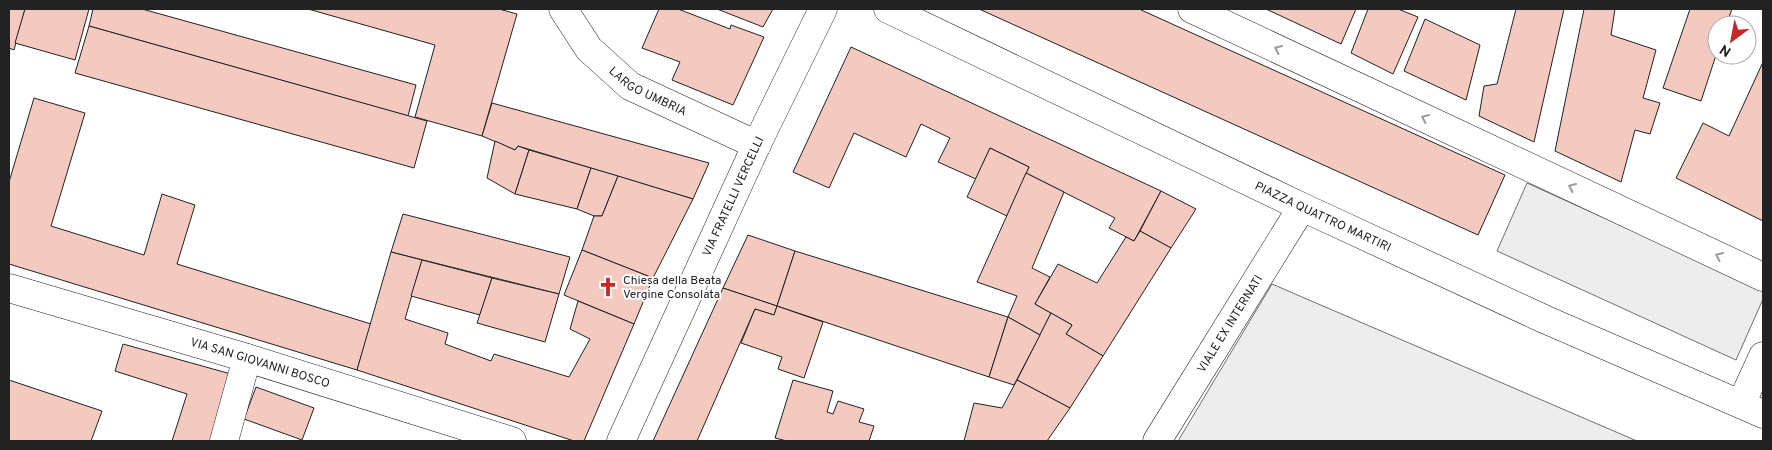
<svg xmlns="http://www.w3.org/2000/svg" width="1772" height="450" font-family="Overpass,sans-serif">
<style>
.parking{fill:#ededed;stroke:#6f6f6f}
.building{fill:#f3c9c0;stroke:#222}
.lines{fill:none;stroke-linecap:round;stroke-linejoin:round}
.street-casing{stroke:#222;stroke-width:29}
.street{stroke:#fff;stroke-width:28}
.oneway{stroke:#9c9c9c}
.labels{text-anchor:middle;stroke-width:4;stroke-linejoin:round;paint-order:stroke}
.street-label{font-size:12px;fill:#222;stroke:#fff}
.poi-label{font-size:12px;fill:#222;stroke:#fff;text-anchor:start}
</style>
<rect width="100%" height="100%" fill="#fff"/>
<!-- parking -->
<g class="parking">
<path d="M 1527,183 L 1763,290 L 1763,299 L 1736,360 L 1497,251 Z"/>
<path d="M 1272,284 L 1302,297 L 1637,441 L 1178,441 Z"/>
</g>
<!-- building -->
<g class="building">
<path d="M 9,9 L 25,9 L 14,50 L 9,48 Z"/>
<path d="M 25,9 L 89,9 L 75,60 L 15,43 Z"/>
<path d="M 93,9 L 142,9 L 416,85 L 408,116 L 89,26 Z"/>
<path d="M 308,9 L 499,9 L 517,14 L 482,136 L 415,117 L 435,45 Z"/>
<path d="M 659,9 L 678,9 L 730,29 L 731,25 L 764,37 L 733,105 L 672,80 L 680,62 L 642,48 Z"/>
<path d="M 717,9 L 773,9 L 763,27 Z"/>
<path d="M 979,9 L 1139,9 L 1505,175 L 1478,235 Z"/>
<path d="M 1266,9 L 1356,9 L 1341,44 Z"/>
<path d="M 1368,9 L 1398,9 L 1418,17 L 1393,74 L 1351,53 Z"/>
<path d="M 1516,9 L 1564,9 L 1534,142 L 1479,116 L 1484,86 L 1497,84 Z"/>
<path d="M 1584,9 L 1615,9 L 1611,35 L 1656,50 L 1643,98 L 1660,103 L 1650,134 L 1635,130 L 1621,182 L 1555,151 Z"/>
<path d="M 1690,9 L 1732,9 L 1726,25 L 1717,25 L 1717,52 L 1701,101 L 1663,88 Z"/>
<path d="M 1425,19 L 1480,45 L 1466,100 L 1404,71 Z"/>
<path d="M 89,26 L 427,121 L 414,168 L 75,73 Z"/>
<path d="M 851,47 L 1161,191 L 1134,241 L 1109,228 L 1115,218 L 1026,173 L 1029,167 L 990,148 L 976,179 L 938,162 L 950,138 L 921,124 L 906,157 L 854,133 L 829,188 L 793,172 Z"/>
<path d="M 1763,62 L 1763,221 L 1676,178 L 1703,123 L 1729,136 Z"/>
<path d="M 34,98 L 85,113 L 51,226 L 144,255 L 162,194 L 195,205 L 177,264 L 371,324 L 357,370 L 9,264 L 9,182 Z"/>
<path d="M 492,103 L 709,163 L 693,199 L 518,146 L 515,150 L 482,136 Z"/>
<path d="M 495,141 L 515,150 L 518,146 L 529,150 L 515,194 L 487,178 Z"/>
<path d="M 990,148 L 1029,167 L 1007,216 L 967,197 Z"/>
<path d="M 529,150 L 591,168 L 577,209 L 515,194 Z"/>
<path d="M 591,168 L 618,176 L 602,216 L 594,216 L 577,209 Z"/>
<path d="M 1026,173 L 1064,192 L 1032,268 L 1050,277 L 1035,304 L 1051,313 L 1040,335 L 1008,317 L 1017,296 L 977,282 Z"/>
<path d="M 618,176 L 693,199 L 653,278 L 582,250 L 594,216 L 602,216 Z"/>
<path d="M 1161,191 L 1196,209 L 1171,248 L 1140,231 Z"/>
<path d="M 403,214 L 570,257 L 559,294 L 391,252 Z"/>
<path d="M 1140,231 L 1171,248 L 1103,356 L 1066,334 L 1072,325 L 1035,304 L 1058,264 L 1097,283 L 1126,237 L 1134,241 Z"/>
<path d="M 748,235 L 795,251 L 777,306 L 723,288 Z"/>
<path d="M 582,250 L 653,278 L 634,324 L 564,295 Z"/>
<path d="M 795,251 L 1008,317 L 989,377 L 777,306 Z"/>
<path d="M 391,252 L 422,260 L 405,319 L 448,333 L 445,344 L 491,361 L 494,354 L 569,377 L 590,339 L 570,329 L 578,301 L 634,324 L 584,441 L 574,441 L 357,370 Z"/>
<path d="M 422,260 L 492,278 L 480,315 L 411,296 Z"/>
<path d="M 492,278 L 559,294 L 545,342 L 477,323 Z"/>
<path d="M 723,288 L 777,306 L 774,315 L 755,309 L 697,441 L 653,441 Z"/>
<path d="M 777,306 L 823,322 L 804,378 L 778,369 L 782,357 L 741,343 L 755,309 L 774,315 Z"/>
<path d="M 1051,313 L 1072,325 L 1066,334 L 1103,356 L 1070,408 L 1017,380 Z"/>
<path d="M 1008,317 L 1040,335 L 1014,385 L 989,377 Z"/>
<path d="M 123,344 L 231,374 L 211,441 L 172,441 L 187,394 L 115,371 Z"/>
<path d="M 9,380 L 102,411 L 91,441 L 9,441 Z"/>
<path d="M 793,380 L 833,391 L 827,412 L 833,414 L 838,401 L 864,409 L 859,422 L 874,426 L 869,441 L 787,441 L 775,438 Z"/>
<path d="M 1017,380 L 1070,408 L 1047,441 L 964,441 L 974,403 L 1002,408 Z"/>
<path d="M 256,387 L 314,408 L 302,440 L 244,419 Z"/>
</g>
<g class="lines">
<defs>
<g id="street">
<path id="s1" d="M 563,9 L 589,49 L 630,86 L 757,145"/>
<path id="s2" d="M 888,9 L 1302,207 L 1544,319 L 1763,414"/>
<path d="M 1192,9 L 1763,277"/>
<path id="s3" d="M 9,288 L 247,358 L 512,441"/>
<path d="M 1741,404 L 1763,356"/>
<path d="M 224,441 L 247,358"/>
<path id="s4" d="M 621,441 L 756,146 L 823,9"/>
<path id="s5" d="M 1157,441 L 1302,207"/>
</g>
</defs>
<!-- street casing -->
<use href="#street" class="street-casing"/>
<!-- street -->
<use href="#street" class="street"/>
</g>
<!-- one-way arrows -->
<defs><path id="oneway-chevron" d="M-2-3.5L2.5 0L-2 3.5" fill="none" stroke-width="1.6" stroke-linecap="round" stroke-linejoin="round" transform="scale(1.25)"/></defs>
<g class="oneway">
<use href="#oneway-chevron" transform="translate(1278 49) rotate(-155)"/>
<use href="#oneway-chevron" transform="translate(1425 118) rotate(-155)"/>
<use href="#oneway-chevron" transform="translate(1572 187) rotate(-155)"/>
<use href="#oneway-chevron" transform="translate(1719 256) rotate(-155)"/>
</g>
<!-- icons -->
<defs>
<symbol id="church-bare" viewBox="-9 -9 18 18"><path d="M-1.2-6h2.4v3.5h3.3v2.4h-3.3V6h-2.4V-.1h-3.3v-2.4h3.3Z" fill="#c62828" stroke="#fff" stroke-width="2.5" paint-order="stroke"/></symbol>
</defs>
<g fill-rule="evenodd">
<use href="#church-bare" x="594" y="273" width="28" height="28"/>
</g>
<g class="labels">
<!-- street labels -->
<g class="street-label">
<text dy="4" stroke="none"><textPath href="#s1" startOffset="121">LARGO UMBRIA</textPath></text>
<text dy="4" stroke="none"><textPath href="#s4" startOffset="269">VIA FRATELLI VERCELLI</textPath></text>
<text dy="4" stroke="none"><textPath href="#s2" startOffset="482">PIAZZA QUATTRO MARTIRI</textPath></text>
<text dy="4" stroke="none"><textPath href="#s5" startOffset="138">VIALE EX INTERNATI</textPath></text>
<text dy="4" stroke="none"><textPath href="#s3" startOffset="262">VIA SAN GIOVANNI BOSCO</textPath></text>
</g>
<!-- poi labels -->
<g class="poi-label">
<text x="623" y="284">Chiesa della Beata<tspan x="623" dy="14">Vergine Consolata</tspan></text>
</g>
</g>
<!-- border -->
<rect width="1772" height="450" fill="none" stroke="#222222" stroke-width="20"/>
<!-- north arrow -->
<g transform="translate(1732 40) rotate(212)"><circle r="24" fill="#ffffff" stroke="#a7a7a7"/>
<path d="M0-4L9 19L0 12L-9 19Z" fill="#c62828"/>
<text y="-8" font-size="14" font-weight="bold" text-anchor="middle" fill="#222222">N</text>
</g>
</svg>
